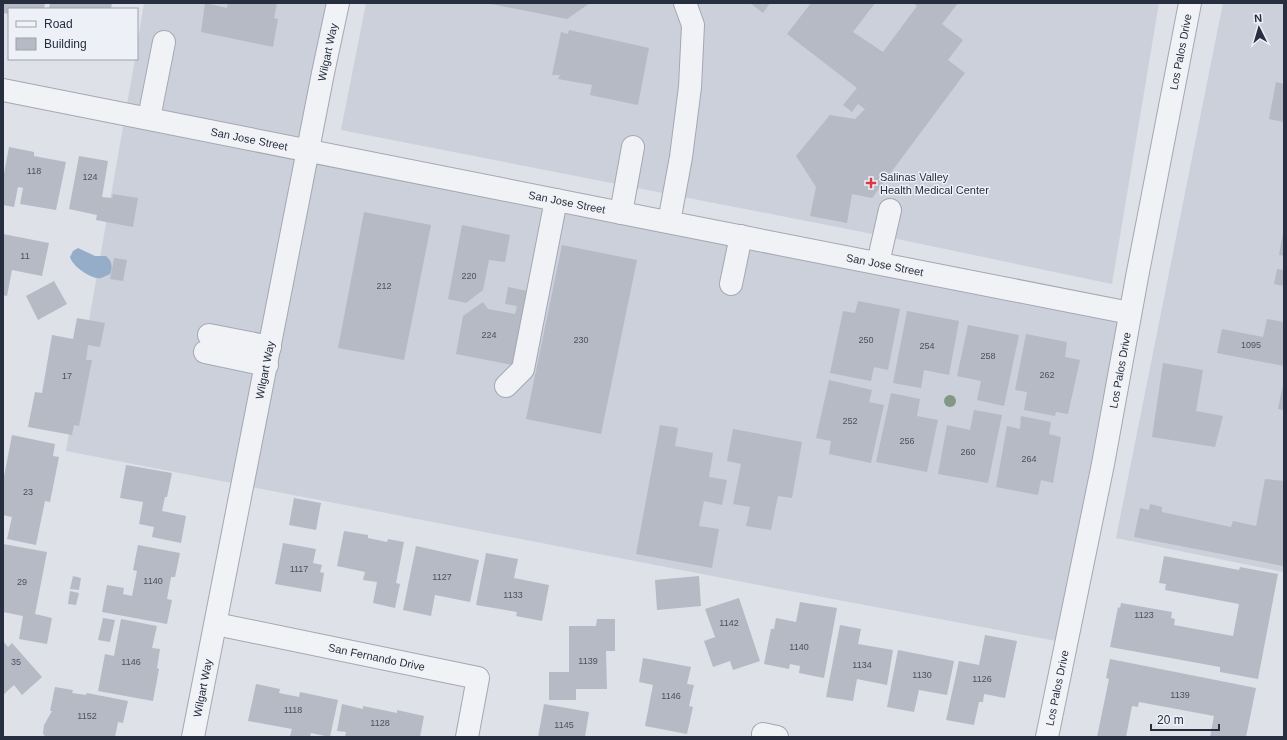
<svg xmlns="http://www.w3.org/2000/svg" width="1287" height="740" font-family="Arial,sans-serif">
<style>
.built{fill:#cbd0da}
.water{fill:#96adca}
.building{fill:#b5bac5}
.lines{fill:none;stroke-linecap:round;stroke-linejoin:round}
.minor-casing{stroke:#a3a8b2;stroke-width:24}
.minor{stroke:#f0f2f6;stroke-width:22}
.tree{fill:#839884}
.poi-dot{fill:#d43c4b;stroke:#edf0f6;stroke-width:1.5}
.labels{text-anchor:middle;stroke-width:3;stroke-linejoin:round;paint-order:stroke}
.number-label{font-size:9px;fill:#4a5160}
.street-label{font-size:11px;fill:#262e3f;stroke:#edf0f6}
.poi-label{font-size:11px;fill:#262e3f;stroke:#edf0f6;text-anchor:start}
</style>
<rect width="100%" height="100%" fill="#dee1e8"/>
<!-- built -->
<g class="built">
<path d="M 144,3 L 327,3 L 314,82 L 308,150 L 1130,313 L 1067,643 L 774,588 L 66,451 L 135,59 L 137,59 L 137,46 Z"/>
<path d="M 366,3 L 1159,3 L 1112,284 L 883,236 L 341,130 Z"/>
<path d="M 1223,3 L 1284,3 L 1283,572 L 1116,538 Z"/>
</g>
<!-- water -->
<path class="water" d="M 78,248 L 95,256 L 106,256 C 112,261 113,267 110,274 C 107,275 104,277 101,278 C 92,280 72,266 70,257 L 73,251 Z"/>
<!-- building -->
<g class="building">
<path d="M 3,3 L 45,3 L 44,9 L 9,9 L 9,14 L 3,13 Z"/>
<path d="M 50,3 L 112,3 L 111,9 L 49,9 Z"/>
<path d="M 205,3 L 227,8 L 228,3 L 277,3 L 274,18 L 278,19 L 273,47 L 201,32 Z"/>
<path d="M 486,3 L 590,3 L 567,19 Z"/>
<path d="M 750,3 L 770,3 L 763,13 Z"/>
<path d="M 811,3 L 875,3 L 853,32 L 883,52 L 917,6 L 913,3 L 958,3 L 942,24 L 963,40 L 948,60 L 965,73 L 872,198 L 852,194 L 847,223 L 810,216 L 816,187 L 796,156 L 830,115 L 855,119 L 865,109 L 858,104 L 852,112 L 843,105 L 857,88 L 787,34 Z"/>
<path d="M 569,30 L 649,48 L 638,105 L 590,95 L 592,85 L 558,79 L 560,75 L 552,75 L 561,32 L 568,34 Z"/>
<path d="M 1276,82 L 1284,84 L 1284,122 L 1269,119 Z"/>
<path d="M 9,147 L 34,152 L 34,156 L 66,162 L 56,210 L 20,204 L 23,188 L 18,187 L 14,207 L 3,205 L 3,179 Z"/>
<path d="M 79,156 L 108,161 L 102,197 L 112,198 L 113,194 L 138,198 L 133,227 L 96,220 L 97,215 L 69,209 Z"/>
<path d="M 364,212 L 431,225 L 404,360 L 338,348 Z"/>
<path d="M 462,225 L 510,235 L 505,262 L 489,260 L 483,290 L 466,303 L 448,299 Z"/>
<path d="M 1283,233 L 1284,233 L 1284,256 L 1279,255 Z"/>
<path d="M 3,234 L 49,243 L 42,276 L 12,270 L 7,296 L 3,295 Z"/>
<path d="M 562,245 L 637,260 L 601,434 L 526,419 Z"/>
<path d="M 114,258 L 127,260 L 123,281 L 110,279 Z"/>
<path d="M 1277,269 L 1284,270 L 1284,286 L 1274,284 Z"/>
<path d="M 54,281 L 67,304 L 38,320 L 26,296 Z"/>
<path d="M 508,287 L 528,291 L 513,365 L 456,354 L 463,316 L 483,302 L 488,309 L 515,314 L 517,306 L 505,304 Z"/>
<path d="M 858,301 L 900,309 L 888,370 L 874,367 L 871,381 L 830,373 L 843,311 L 855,313 Z"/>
<path d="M 907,311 L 959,321 L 949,375 L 924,370 L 921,388 L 893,383 Z"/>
<path d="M 77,318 L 105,323 L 100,347 L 88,345 L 86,360 L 92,360 L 79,426 L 74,425 L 72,435 L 28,427 L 35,392 L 42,393 L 52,335 L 73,339 Z"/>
<path d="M 1267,319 L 1284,322 L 1284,366 L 1217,353 L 1222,329 L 1263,337 Z"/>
<path d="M 968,325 L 1019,335 L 1004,406 L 977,400 L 981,381 L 957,376 Z"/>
<path d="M 1026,334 L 1067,342 L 1065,357 L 1080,360 L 1068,414 L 1056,412 L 1055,416 L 1024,410 L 1027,392 L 1015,390 Z"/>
<path d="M 1163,363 L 1203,370 L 1196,411 L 1223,416 L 1215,447 L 1152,437 Z"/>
<path d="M 829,380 L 872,390 L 869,402 L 884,405 L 871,463 L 829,454 L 831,441 L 816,438 Z"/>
<path d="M 1283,385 L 1284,386 L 1284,410 L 1278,409 Z"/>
<path d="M 891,393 L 920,399 L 917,416 L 938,420 L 927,472 L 876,462 Z"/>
<path d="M 974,410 L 1002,415 L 988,483 L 938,474 L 947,425 L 970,430 Z"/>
<path d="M 1021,416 L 1051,422 L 1049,434 L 1061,437 L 1053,483 L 1041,480 L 1038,495 L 996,487 L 1007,426 L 1020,429 Z"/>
<path d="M 660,425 L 678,428 L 675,446 L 713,453 L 709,477 L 727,480 L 722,505 L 704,501 L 699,526 L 719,529 L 712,568 L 636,554 Z"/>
<path d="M 733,429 L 802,442 L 792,498 L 778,496 L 771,530 L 746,526 L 750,507 L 733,504 L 741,464 L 727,461 Z"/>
<path d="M 12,435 L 55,444 L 53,456 L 59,457 L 50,502 L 45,501 L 36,545 L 7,539 L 12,517 L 3,515 L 3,482 Z"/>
<path d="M 126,465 L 172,473 L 167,497 L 165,497 L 162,511 L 186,516 L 181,543 L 152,537 L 154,527 L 139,524 L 143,502 L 120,498 Z"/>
<path d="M 1265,479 L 1284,481 L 1283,566 L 1134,537 L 1140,508 L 1149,510 L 1150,504 L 1162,507 L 1162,512 L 1231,527 L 1233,521 L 1256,526 Z"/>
<path d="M 294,498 L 321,503 L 316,530 L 289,525 Z"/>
<path d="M 344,531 L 368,535 L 368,538 L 387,542 L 388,539 L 404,542 L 396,583 L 400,584 L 395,608 L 373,603 L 377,582 L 363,580 L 365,572 L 337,566 Z"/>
<path d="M 283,543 L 316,549 L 313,563 L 322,565 L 320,572 L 324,573 L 321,592 L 275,584 Z"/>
<path d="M 3,544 L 47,552 L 35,614 L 52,618 L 47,644 L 19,639 L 23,616 L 3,612 Z"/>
<path d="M 138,545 L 180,553 L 175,577 L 171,577 L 167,599 L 172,600 L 167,624 L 102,612 L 107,585 L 124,588 L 123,594 L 132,596 L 137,571 L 133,570 Z"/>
<path d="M 416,546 L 479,560 L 470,602 L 435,595 L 431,616 L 403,610 Z"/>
<path d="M 486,553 L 518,559 L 514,578 L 549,585 L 542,621 L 516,616 L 517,612 L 476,605 Z"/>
<path d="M 1164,556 L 1239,570 L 1240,567 L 1278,574 L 1258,679 L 1220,672 L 1220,667 L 1110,647 L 1118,607 L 1120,608 L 1121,603 L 1172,612 L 1171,618 L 1175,619 L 1174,625 L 1233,636 L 1239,604 L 1165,590 L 1166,584 L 1159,583 Z"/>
<path d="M 73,576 L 81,578 L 79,590 L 70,589 Z"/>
<path d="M 699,576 L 701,606 L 657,610 L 655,580 Z"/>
<path d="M 70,591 L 79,593 L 76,605 L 68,604 Z"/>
<path d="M 739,598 L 760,661 L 733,670 L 730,661 L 713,667 L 704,641 L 715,637 L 705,609 Z"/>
<path d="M 800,602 L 837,608 L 824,678 L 799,673 L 800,666 L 790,664 L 789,669 L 764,664 L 771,629 L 774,629 L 776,618 L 796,622 Z"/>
<path d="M 103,618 L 115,620 L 110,642 L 98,640 Z"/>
<path d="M 121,619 L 157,626 L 152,648 L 160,649 L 157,668 L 159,669 L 153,701 L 98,691 L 105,654 L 114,656 Z"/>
<path d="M 597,619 L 615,619 L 615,651 L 606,651 L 607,689 L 576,689 L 576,700 L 549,700 L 549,672 L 569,672 L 569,626 L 596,626 Z"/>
<path d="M 840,625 L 861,629 L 858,644 L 893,650 L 887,685 L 857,679 L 853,701 L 826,697 Z"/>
<path d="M 985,635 L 1017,641 L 1005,698 L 984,694 L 983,702 L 979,702 L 974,725 L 946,720 L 959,661 L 979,665 Z"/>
<path d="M 3,641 L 8,647 L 12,643 L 42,677 L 22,695 L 14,685 L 3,695 Z"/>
<path d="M 898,650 L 954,661 L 947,695 L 919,690 L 914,712 L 887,707 Z"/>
<path d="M 643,658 L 691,667 L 687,684 L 694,685 L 689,706 L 693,707 L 687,734 L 645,726 L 653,685 L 639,682 Z"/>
<path d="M 1110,659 L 1256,688 L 1246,737 L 1210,737 L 1214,716 L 1139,702 L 1138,707 L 1132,706 L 1126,737 L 1097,737 L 1109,679 L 1106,678 Z"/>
<path d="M 256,684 L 280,689 L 279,693 L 299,697 L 300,692 L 338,700 L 330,737 L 311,733 L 310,737 L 290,736 L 292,729 L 248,721 Z"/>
<path d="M 55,687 L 73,690 L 72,693 L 86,695 L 87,693 L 128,701 L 123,723 L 118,722 L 115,737 L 45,737 L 43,733 L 44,725 L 52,711 L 50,711 Z"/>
<path d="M 342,704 L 363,709 L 363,706 L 397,713 L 397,710 L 424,716 L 420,737 L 345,737 L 346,732 L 337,731 Z"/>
<path d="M 544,704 L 589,712 L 585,737 L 538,737 Z"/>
</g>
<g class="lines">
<defs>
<g id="minor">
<path id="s1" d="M 3,90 L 662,221 L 1130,313"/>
<path d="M 149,118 L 164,42"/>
<path d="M 621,213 L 633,147"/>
<path d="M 669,222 L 681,157 L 690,87 L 693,25 L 685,3"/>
<path d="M 878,263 L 890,210"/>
<path d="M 731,284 L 741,236"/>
<path d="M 209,335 L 270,347"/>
<path d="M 205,352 L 267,365"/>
<path d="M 506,386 L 523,369 L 556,200"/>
<path id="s2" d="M 216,624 L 478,678 L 467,737"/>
<path id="s3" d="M 193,737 L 323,73 L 338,3"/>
<path d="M 763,737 L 763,734 L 777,737"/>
<path id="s4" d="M 1047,737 L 1103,464 L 1137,277 L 1190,3"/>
</g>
</defs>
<!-- minor casing -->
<use href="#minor" class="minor-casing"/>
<!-- minor -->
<use href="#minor" class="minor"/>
</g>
<!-- trees -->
<circle class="tree" cx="950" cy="401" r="6"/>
<!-- markers -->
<path class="poi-dot" d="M869 177h4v4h4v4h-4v4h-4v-4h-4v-4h4z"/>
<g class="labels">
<!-- number labels -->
<g class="number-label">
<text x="34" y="174">118</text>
<text x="90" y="180">124</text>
<text x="25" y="259">11</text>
<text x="469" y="279">220</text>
<text x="384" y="289">212</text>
<text x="489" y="338">224</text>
<text x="581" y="343">230</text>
<text x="866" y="343">250</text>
<text x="1251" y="348">1095</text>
<text x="927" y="349">254</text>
<text x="988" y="359">258</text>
<text x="1047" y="378">262</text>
<text x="67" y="379">17</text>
<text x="850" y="424">252</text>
<text x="907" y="444">256</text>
<text x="968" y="455">260</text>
<text x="1029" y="462">264</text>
<text x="28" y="495">23</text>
<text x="299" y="572">1117</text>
<text x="442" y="580">1127</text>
<text x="153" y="584">1140</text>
<text x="22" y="585">29</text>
<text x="513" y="598">1133</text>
<text x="1144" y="618">1123</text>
<text x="729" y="626">1142</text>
<text x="799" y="650">1140</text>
<text x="588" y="664">1139</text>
<text x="16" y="665">35</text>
<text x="131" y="665">1146</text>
<text x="862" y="668">1134</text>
<text x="922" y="678">1130</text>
<text x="982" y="682">1126</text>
<text x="1180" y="698">1139</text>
<text x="671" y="699">1146</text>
<text x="293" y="713">1118</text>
<text x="87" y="719">1152</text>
<text x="380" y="726">1128</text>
<text x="564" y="728">1145</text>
</g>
<!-- street labels -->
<g class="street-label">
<text dy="4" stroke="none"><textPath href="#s3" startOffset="698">Wilgart Way</textPath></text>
<text dy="4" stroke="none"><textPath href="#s4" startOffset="698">Los Palos Drive</textPath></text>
<text dy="4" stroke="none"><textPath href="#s1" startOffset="251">San Jose Street</textPath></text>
<text dy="4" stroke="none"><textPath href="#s1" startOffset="575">San Jose Street</textPath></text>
<text dy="4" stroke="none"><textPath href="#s1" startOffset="899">San Jose Street</textPath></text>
<text dy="4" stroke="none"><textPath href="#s3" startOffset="374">Wilgart Way</textPath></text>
<text dy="4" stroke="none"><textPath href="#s4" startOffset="374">Los Palos Drive</textPath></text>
<text dy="4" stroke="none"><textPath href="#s2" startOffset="164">San Fernando Drive</textPath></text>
<text dy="4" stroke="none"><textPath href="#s3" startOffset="50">Wilgart Way</textPath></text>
<text dy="4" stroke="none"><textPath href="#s4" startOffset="50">Los Palos Drive</textPath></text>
</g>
<!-- poi labels -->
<g class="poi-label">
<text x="880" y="181">Salinas Valley<tspan x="880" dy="13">Health Medical Center</tspan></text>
</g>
</g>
<!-- border -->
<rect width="1287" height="740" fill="none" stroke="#262e3f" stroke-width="8"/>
<!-- legend -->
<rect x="8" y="8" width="130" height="52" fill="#edf0f6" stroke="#9da2ad"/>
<rect x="16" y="21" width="20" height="6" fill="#f0f2f6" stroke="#9da2ad"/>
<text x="44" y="28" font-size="12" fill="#262e3f">Road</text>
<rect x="16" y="38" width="20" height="12" fill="#b5bac5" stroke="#9da2ad"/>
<text x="44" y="48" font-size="12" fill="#262e3f">Building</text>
<!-- north arrow -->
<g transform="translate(1259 28) rotate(355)" stroke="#edf0f6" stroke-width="3" paint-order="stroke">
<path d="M0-3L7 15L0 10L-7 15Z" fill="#262e3f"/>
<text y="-6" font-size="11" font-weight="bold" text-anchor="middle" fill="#262e3f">N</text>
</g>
<!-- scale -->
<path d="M1151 724v6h68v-6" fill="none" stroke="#262e3f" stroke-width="2"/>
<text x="1157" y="724" font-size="12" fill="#262e3f" stroke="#edf0f6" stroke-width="3" paint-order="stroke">20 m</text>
</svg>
